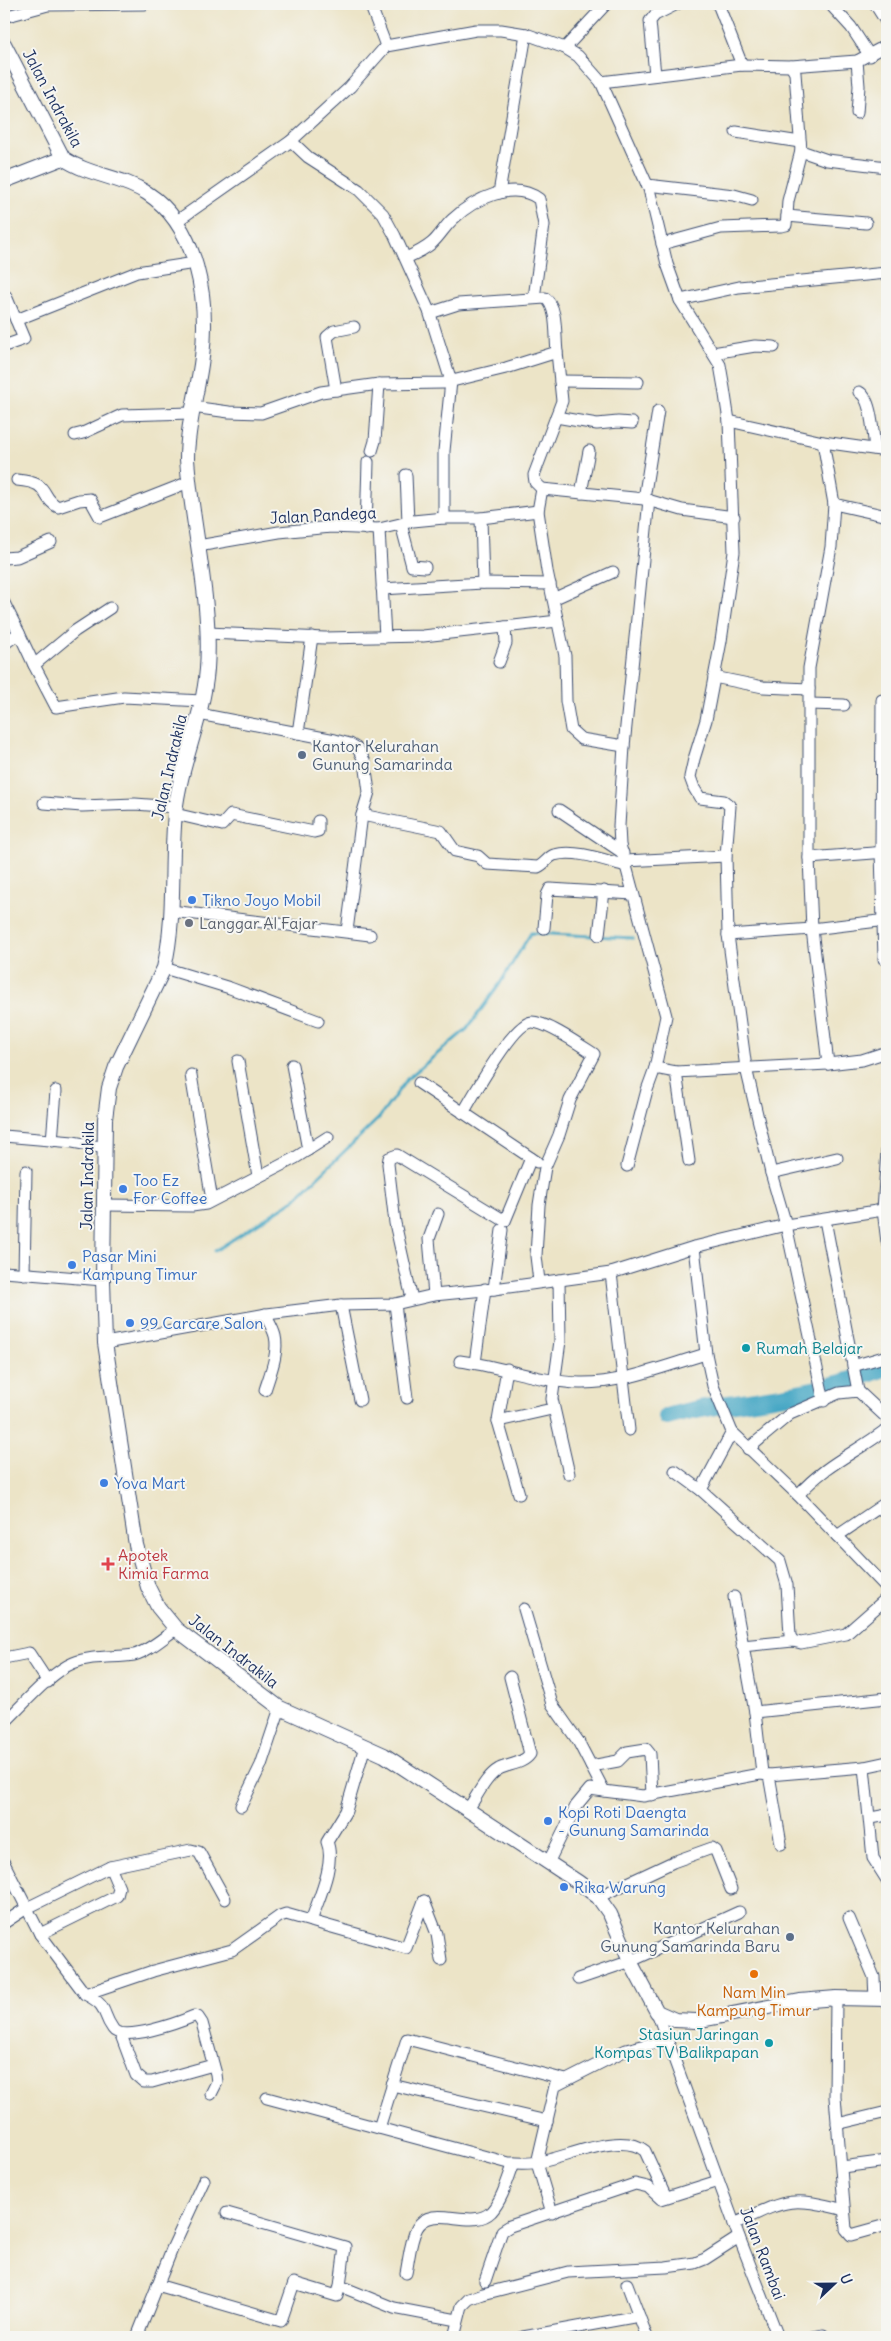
<svg xmlns="http://www.w3.org/2000/svg" width="891" height="2341" font-family="Delius,sans-serif">
<style>
.lines{fill:none;stroke-linecap:round;stroke-linejoin:round}
.stream{stroke:#46a7c5;stroke-width:3}
.river{stroke:#46a7c5;stroke-width:18}
.minor-casing{stroke:#3a4a6e;stroke-width:13}
.tertiary-casing{stroke:#3a4a6e;stroke-width:16}
.minor{stroke:#fff;stroke-width:11}
.tertiary{stroke:#fff;stroke-width:14}
.service-dot{fill:#5c6f8a;stroke:#f6f6f2;stroke-width:2}
.shop-dot{fill:#3f7fe0;stroke:#f6f6f2;stroke-width:2}
.worship-dot{fill:#6b7280;stroke:#f6f6f2;stroke-width:2}
.culture-dot{fill:#0f9aa8;stroke:#f6f6f2;stroke-width:2}
.health-dot{fill:#e0444e;stroke:#f6f6f2;stroke-width:2}
.food-dot{fill:#e8710a;stroke:#f6f6f2;stroke-width:2}
.labels{text-anchor:middle;stroke-width:4;stroke-linejoin:round;paint-order:stroke}
.street-label{font-size:16px;fill:#1b2f5e;stroke:#f6f6f2}
.service-label{font-size:16px;fill:#4e5e75;stroke:#f6f6f2;text-anchor:start}
.shop-label{font-size:16px;fill:#366cbe;stroke:#f6f6f2;text-anchor:start}
.worship-label{font-size:16px;fill:#5b616d;stroke:#f6f6f2;text-anchor:start}
.culture-label{font-size:16px;fill:#0d838f;stroke:#f6f6f2;text-anchor:start}
.health-label{font-size:16px;fill:#be3a42;stroke:#f6f6f2;text-anchor:start}
.food-label{font-size:16px;fill:#c56008;stroke:#f6f6f2}
</style>
<rect width="100%" height="100%" fill="#f6f6f2"/>
<filter id="ink" filterUnits="userSpaceOnUse"><feTurbulence type="fractalNoise" baseFrequency=".02" numOctaves="2"/><feDisplacementMap in="SourceGraphic" scale="10" xChannelSelector="R" yChannelSelector="G"/><feConvolveMatrix kernelMatrix="1 2 1 2 8 2 1 2 1" color-interpolation-filters="sRGB"/></filter>
<filter id="wash" filterUnits="userSpaceOnUse"><feTurbulence type="fractalNoise" baseFrequency=".0096" numOctaves="4" result="noise"/><feDisplacementMap in="SourceGraphic" scale="20" xChannelSelector="R" yChannelSelector="G"/><feGaussianBlur stdDeviation="1.12" result="paint"/><feColorMatrix in="noise" values="0 0 0 0 0 0 0 0 0 0 0 0 0 0 0 0 0 1.4 0 .05"/><feComposite in="paint" operator="in"/></filter>
<g filter="url(#wash)">
<rect width="100%" height="100%" fill="#ece4c7"/>
<g class="lines">
<!-- stream -->
<path class="stream" d="M 215,1251 L 294,1200 L 379,1118 L 407,1079 L 467,1029 L 499,985 L 531,933 L 633,938"/>
<!-- river -->
<path class="river" d="M 667,1417 C 711,1404 757,1401 803,1392 C 831,1387 860,1378 887,1367"/>
</g>
</g>
<g filter="url(#ink)">
<g class="lines">
<defs>
<g id="minor">
<path d="M 370,4 L 386,46"/>
<path d="M 718,4 L 742,65"/>
<path d="M 830,4 L 851,27 L 870,56"/>
<path d="M 875,4 L 887,23"/>
<path d="M 4,17 L 48,5 L 145,4"/>
<path d="M 565,48 L 606,4"/>
<path d="M 791,66 L 795,73 L 801,151 L 827,160 L 887,167"/>
<path d="M 655,75 L 650,21 L 655,15 L 677,4"/>
<path d="M 601,82 L 742,65 L 791,66 L 857,61 L 887,45"/>
<path d="M 857,113 L 859,86 L 857,61"/>
<path d="M 736,132 L 800,142"/>
<path d="M 291,141 L 308,157 L 359,190 L 383,214 L 395,236 L 429,311 L 451,381 L 444,451 L 444,518"/>
<path d="M 801,151 L 788,201 L 787,216 L 866,223"/>
<path d="M 647,185 L 734,195 L 752,200"/>
<path d="M 499,193 L 526,34"/>
<path d="M 177,221 L 291,141 L 350,87 L 386,46 L 476,30 L 501,30 L 526,34 L 565,48 L 578,56 L 601,82 L 649,189 L 667,264 L 680,300 L 720,365 L 724,388 L 729,421 L 734,552 L 721,641 L 706,720 L 694,759 L 690,777 L 694,788 L 700,798 L 724,801 L 730,806 L 726,856 L 728,935 L 746,1068 L 771,1173 L 786,1225 L 824,1401"/>
<path d="M 662,244 L 721,228 L 781,226 L 786,225 L 787,216"/>
<path d="M 406,258 C 415,254 425,249 432,243 C 440,236 445,226 453,219 C 474,199 513,180 539,199 L 544,225 L 534,298"/>
<path d="M 680,300 L 739,287 L 887,273"/>
<path d="M 16,320 L 137,272 L 195,263"/>
<path d="M 4,346 L 24,339 L 6,296"/>
<path d="M 713,353 L 755,346 L 774,347"/>
<path d="M 560,381 L 638,382"/>
<path d="M 336,390 L 327,337 L 334,331 L 354,327"/>
<path d="M 859,392 C 872,398 873,435 875,449"/>
<path d="M 192,407 L 229,412 L 261,413 L 321,392 L 379,384 L 444,383 L 506,368 L 557,352 C 555,337 558,306 545,298 L 458,304 L 430,313"/>
<path d="M 556,417 L 597,424 L 618,422 L 632,423"/>
<path d="M 729,421 L 823,442 L 834,504 L 831,547 L 809,668 L 809,858 L 812,929 L 828,1064"/>
<path d="M 75,435 L 83,433 L 122,415 L 191,413"/>
<path d="M 823,442 L 887,451"/>
<path d="M 372,451 L 375,441 L 379,384"/>
<path d="M 406,475 L 408,522"/>
<path d="M 17,480 C 53,483 38,496 58,507 L 79,500 L 90,499 L 100,517 L 189,482"/>
<path d="M 542,489 L 535,482 L 534,475 L 562,401 L 557,352"/>
<path d="M 581,493 L 589,451"/>
<path d="M 644,499 L 658,411"/>
<path d="M 834,504 L 887,516"/>
<path d="M 481,518 L 483,583"/>
<path d="M 401,524 L 412,566 L 425,567"/>
<path d="M 366,529 L 368,462"/>
<path d="M 379,529 L 385,637"/>
<path d="M 198,546 L 279,532 L 331,527 L 379,529 L 413,521 L 444,518 L 481,518 L 538,511"/>
<path d="M 4,558 L 17,557 L 51,542"/>
<path d="M 382,589 L 483,583 L 550,584"/>
<path d="M 553,599 L 613,572"/>
<path d="M 4,603 L 19,633 L 4,644"/>
<path d="M 19,633 L 34,665 L 75,631 L 110,608"/>
<path d="M 207,633 L 325,638 L 423,636 L 558,621"/>
<path d="M 499,662 L 506,643 L 505,627"/>
<path d="M 34,665 L 56,707 L 124,697 L 202,701"/>
<path d="M 714,677 L 763,687 L 809,689"/>
<path d="M 882,700 L 881,851 L 884,959"/>
<path d="M 809,704 L 844,705"/>
<path d="M 199,714 L 335,740 L 350,744 L 358,749 L 365,762 L 369,792 L 362,815 L 347,931"/>
<path d="M 298,733 L 312,637"/>
<path d="M 624,746 L 581,739 L 571,730 L 566,701 L 565,656 L 547,571 L 538,511 L 542,489 L 644,499 L 682,510 L 734,517"/>
<path d="M 44,803 L 82,806 L 135,804 L 175,807"/>
<path d="M 559,810 L 623,853"/>
<path d="M 175,814 L 222,825 L 231,815 L 314,832 L 318,831 L 318,821"/>
<path d="M 362,815 L 441,831 L 455,851 L 478,856 L 487,864 L 538,867 C 545,864 548,857 554,855 C 576,849 604,860 626,866"/>
<path d="M 809,858 L 886,852"/>
<path d="M 625,861 L 726,856"/>
<path d="M 171,911 L 370,935"/>
<path d="M 544,928 L 547,895 L 550,889 L 633,894"/>
<path d="M 599,935 L 604,891"/>
<path d="M 728,935 L 812,929 L 887,920"/>
<path d="M 164,968 L 230,988 L 318,1021"/>
<path d="M 238,1061 L 258,1176"/>
<path d="M 292,1065 L 308,1150"/>
<path d="M 655,1068 L 676,1072 L 828,1064 L 862,1060 L 887,1052"/>
<path d="M 676,1072 L 689,1161"/>
<path d="M 191,1075 L 212,1200"/>
<path d="M 419,1083 L 537,1162"/>
<path d="M 463,1113 C 473,1096 514,1022 532,1022 C 547,1022 580,1045 594,1054 L 570,1100 L 559,1135 L 545,1167 L 539,1205 L 536,1256 L 539,1281"/>
<path d="M 4,1136 L 73,1142 L 105,1148"/>
<path d="M 52,1141 L 56,1091"/>
<path d="M 887,1151 L 883,1210 L 887,1242"/>
<path d="M 627,1166 L 647,1090 L 655,1068 L 666,1016 L 626,866 L 620,845 L 619,826 L 624,746 L 649,500"/>
<path d="M 771,1173 L 837,1158"/>
<path d="M 105,1205 L 192,1206 L 206,1204 L 295,1158 L 328,1137"/>
<path d="M 825,1220 L 858,1391"/>
<path d="M 694,1247 L 706,1354 L 713,1386 L 732,1432 L 798,1495 L 887,1588"/>
<path d="M 4,1272 L 103,1280"/>
<path d="M 611,1273 L 629,1430"/>
<path d="M 24,1274 L 26,1171"/>
<path d="M 559,1280 L 560,1341 L 552,1399 L 569,1474"/>
<path d="M 494,1289 L 502,1230"/>
<path d="M 434,1295 L 429,1239 L 438,1214"/>
<path d="M 412,1299 L 395,1223 L 388,1164 L 389,1158 L 397,1155 L 505,1221 L 531,1158"/>
<path d="M 395,1304 L 407,1398"/>
<path d="M 341,1305 L 360,1400"/>
<path d="M 265,1314 C 268,1321 273,1328 275,1336 C 279,1353 270,1374 265,1390"/>
<path d="M 105,1343 L 267,1314 L 341,1305 L 395,1304 L 434,1295 L 494,1289 L 611,1273 L 694,1247 L 786,1225 L 883,1210"/>
<path d="M 460,1361 C 500,1366 540,1382 580,1383 C 621,1384 667,1365 706,1354"/>
<path d="M 475,1363 L 485,1289"/>
<path d="M 853,1366 L 887,1356"/>
<path d="M 507,1369 L 498,1421 L 519,1494"/>
<path d="M 498,1421 L 552,1409"/>
<path d="M 732,1432 L 701,1490 L 780,1561 L 787,1585 L 790,1636 L 793,1641 L 801,1643 L 846,1634 L 887,1598"/>
<path d="M 748,1449 L 790,1414 L 839,1393 L 858,1391 L 887,1418"/>
<path d="M 675,1471 L 701,1490"/>
<path d="M 798,1495 C 827,1463 854,1454 887,1429"/>
<path d="M 837,1536 L 887,1502"/>
<path d="M 734,1597 L 755,1712 L 762,1773"/>
<path d="M 524,1609 L 552,1704 L 578,1741 L 604,1791 L 643,1796 L 760,1774 L 769,1775 L 864,1767"/>
<path d="M 742,1646 L 793,1641"/>
<path d="M 4,1658 L 29,1653 L 48,1682"/>
<path d="M 755,1712 L 887,1698"/>
<path d="M 4,1723 C 22,1706 51,1672 73,1663 C 92,1655 114,1658 134,1655 C 149,1651 164,1637 176,1629"/>
<path d="M 887,1762 L 864,1767 L 873,1858 L 887,1880"/>
<path d="M 591,1766 L 618,1761 L 627,1752 L 646,1749 L 650,1754 L 652,1795"/>
<path d="M 769,1775 L 781,1844"/>
<path d="M 241,1806 L 261,1765 L 280,1708"/>
<path d="M 468,1809 C 477,1797 485,1777 499,1769 C 509,1764 523,1764 530,1754 L 510,1677"/>
<path d="M 871,1818 L 887,1815"/>
<path d="M 4,1863 L 40,1934 L 85,1994 L 153,1971 L 232,1950 L 280,1916 L 286,1914 L 406,1948 L 424,1901"/>
<path d="M 548,1863 L 576,1806 L 590,1789 L 604,1791"/>
<path d="M 598,1897 L 673,1862 L 712,1848 L 716,1851 L 731,1889"/>
<path d="M 424,1901 L 437,1934 L 441,1960"/>
<path d="M 849,1918 L 874,1977 L 875,1999"/>
<path d="M 311,1921 C 318,1900 336,1863 327,1842 L 346,1811 L 365,1746"/>
<path d="M 4,1923 L 25,1909 L 110,1867 L 191,1850 L 199,1852 L 225,1899"/>
<path d="M 40,1934 L 117,1896 L 119,1888 L 110,1867"/>
<path d="M 578,1979 L 631,1961 L 739,1912"/>
<path d="M 85,1994 C 110,2007 100,2011 113,2029 C 122,2043 180,2022 194,2016 L 198,2017 L 202,2023 L 216,2074 L 217,2082 L 211,2094"/>
<path d="M 836,1998 L 835,2097 L 846,2229 L 851,2235 L 887,2225"/>
<path d="M 657,2012 L 739,2237 L 778,2337"/>
<path d="M 121,2035 L 136,2075 L 144,2082 L 152,2082 L 213,2065"/>
<path d="M 392,2085 L 547,2121"/>
<path d="M 267,2098 L 509,2163 C 519,2163 530,2164 540,2162 C 568,2157 622,2131 645,2151 L 666,2197"/>
<path d="M 837,2124 L 887,2112"/>
<path d="M 379,2128 L 407,2039 L 566,2080"/>
<path d="M 842,2167 L 887,2161"/>
<path d="M 227,2213 L 345,2247 L 340,2286 L 394,2308 L 457,2320"/>
<path d="M 552,2213 L 537,2163 L 555,2086 L 626,2050 L 666,2040"/>
<path d="M 734,2224 C 784,2201 789,2195 844,2210"/>
<path d="M 406,2273 C 409,2259 410,2241 417,2228 C 431,2202 472,2231 491,2212 C 503,2199 508,2178 514,2163"/>
<path d="M 485,2281 L 502,2231 L 510,2226 L 635,2184 L 648,2187 L 661,2199 L 718,2181"/>
<path d="M 627,2284 L 647,2337"/>
<path d="M 157,2285 L 281,2321 L 294,2283 L 337,2296 L 340,2286"/>
<path d="M 137,2337 L 172,2249 L 204,2180"/>
<path d="M 454,2337 L 462,2306 L 469,2299 L 483,2294 L 568,2272 L 666,2267 L 695,2263 L 705,2259 L 739,2237"/>
<path d="M 523,2337 L 639,2316"/>
<path d="M 813,2337 L 823,2335"/>
</g>
<g id="tertiary">
<path d="M 4,44 L 63,158 C 89,176 121,176 147,193 C 198,226 209,301 202,357 C 198,392 187,424 187,459 C 192,528 212,599 207,669 C 203,719 180,764 175,813 C 170,865 176,917 164,968 L 116,1067 L 109,1088 L 105,1119 L 103,1280 L 105,1343 L 136,1545 L 148,1587 L 158,1607 L 176,1629 L 280,1708 L 384,1755 L 578,1882 L 598,1897 L 610,1914 L 632,1965 L 657,2012 L 675,2020 L 696,2021 L 800,2001 L 836,1998 L 887,1999"/>
<path d="M 4,181 L 63,158"/>
</g>
</defs>
<!-- minor casing -->
<use href="#minor" class="minor-casing"/>
<!-- tertiary casing -->
<use href="#tertiary" class="tertiary-casing"/>
<!-- minor -->
<use href="#minor" class="minor"/>
<!-- tertiary -->
<use href="#tertiary" class="tertiary"/>
</g>
</g>
<!-- markers -->
<g class="service-dot">
<circle cx="302" cy="755" r="5"/>
<circle cx="790" cy="1937" r="5"/>
</g>
<g class="shop-dot">
<circle cx="192" cy="900" r="5"/>
<circle cx="123" cy="1189" r="5"/>
<circle cx="72" cy="1265" r="5"/>
<circle cx="130" cy="1323" r="5"/>
<circle cx="104" cy="1483" r="5"/>
<circle cx="548" cy="1821" r="5"/>
<circle cx="564" cy="1887" r="5"/>
</g>
<circle class="worship-dot" cx="189" cy="923" r="5"/>
<g class="culture-dot">
<circle cx="746" cy="1348" r="5"/>
<circle cx="769" cy="2043" r="5"/>
</g>
<path class="health-dot" d="M105.5 1556.5h5v5h5v5h-5v5h-5v-5h-5v-5h5z"/>
<circle class="food-dot" cx="754" cy="1974" r="5"/>
<g class="labels">
<!-- street labels -->
<g class="street-label">
<text transform="translate(53 98) rotate(62)" y="6">Jalan Indrakila</text>
<text transform="translate(323 515) rotate(-3)" y="6">Jalan Pandega</text>
<text transform="translate(169 767) rotate(-77)" y="6">Jalan Indrakila</text>
<text transform="translate(87 1176) rotate(-89)" y="6">Jalan Indrakila</text>
<text transform="translate(234 1651) rotate(38)" y="6">Jalan Indrakila</text>
<text transform="translate(763 2253) rotate(69)" y="6">Jalan Rambai</text>
</g>
<!-- service labels -->
<g class="service-label">
<text x="312" y="752">Kantor Kelurahan<tspan x="312" dy="18">Gunung Samarinda</tspan></text>
<text x="780" y="1934" text-anchor="end">Kantor Kelurahan<tspan x="780" dy="18">Gunung Samarinda Baru</tspan></text>
</g>
<!-- shop labels -->
<g class="shop-label">
<text x="202" y="906">Tikno Joyo Mobil</text>
<text x="133" y="1186">Too Ez<tspan x="133" dy="18">For Coffee</tspan></text>
<text x="82" y="1262">Pasar Mini<tspan x="82" dy="18">Kampung Timur</tspan></text>
<text x="140" y="1329">99 Carcare Salon</text>
<text x="114" y="1489">Yova Mart</text>
<text x="558" y="1818">Kopi Roti Daengta<tspan x="558" dy="18">- Gunung Samarinda</tspan></text>
<text x="574" y="1893">Rika Warung</text>
</g>
<!-- worship labels -->
<g class="worship-label">
<text x="199" y="929">Langgar Al Fajar</text>
</g>
<!-- culture labels -->
<g class="culture-label">
<text x="756" y="1354">Rumah Belajar</text>
<text x="759" y="2040" text-anchor="end">Stasiun Jaringan<tspan x="759" dy="18">Kompas TV Balikpapan</tspan></text>
</g>
<!-- health labels -->
<g class="health-label">
<text x="118" y="1561">Apotek<tspan x="118" dy="18">Kimia Farma</tspan></text>
</g>
<!-- food labels -->
<g class="food-label">
<text x="754" y="1998">Nam Min<tspan x="754" dy="18">Kampung Timur</tspan></text>
</g>
</g>
<!-- margin -->
<rect width="891" height="2341" fill="none" stroke="#f6f6f2" stroke-width="20"/>
<!-- north arrow -->
<g transform="translate(834 2284) rotate(68)" stroke="#f6f6f2" stroke-width="4" paint-order="stroke">
<path d="M0-4L9 19L0 12L-9 19Z" fill="#1b2f5e"/>
<text y="-8" font-size="14" font-weight="bold" text-anchor="middle" fill="#1b2f5e">U</text>
</g>
</svg>
